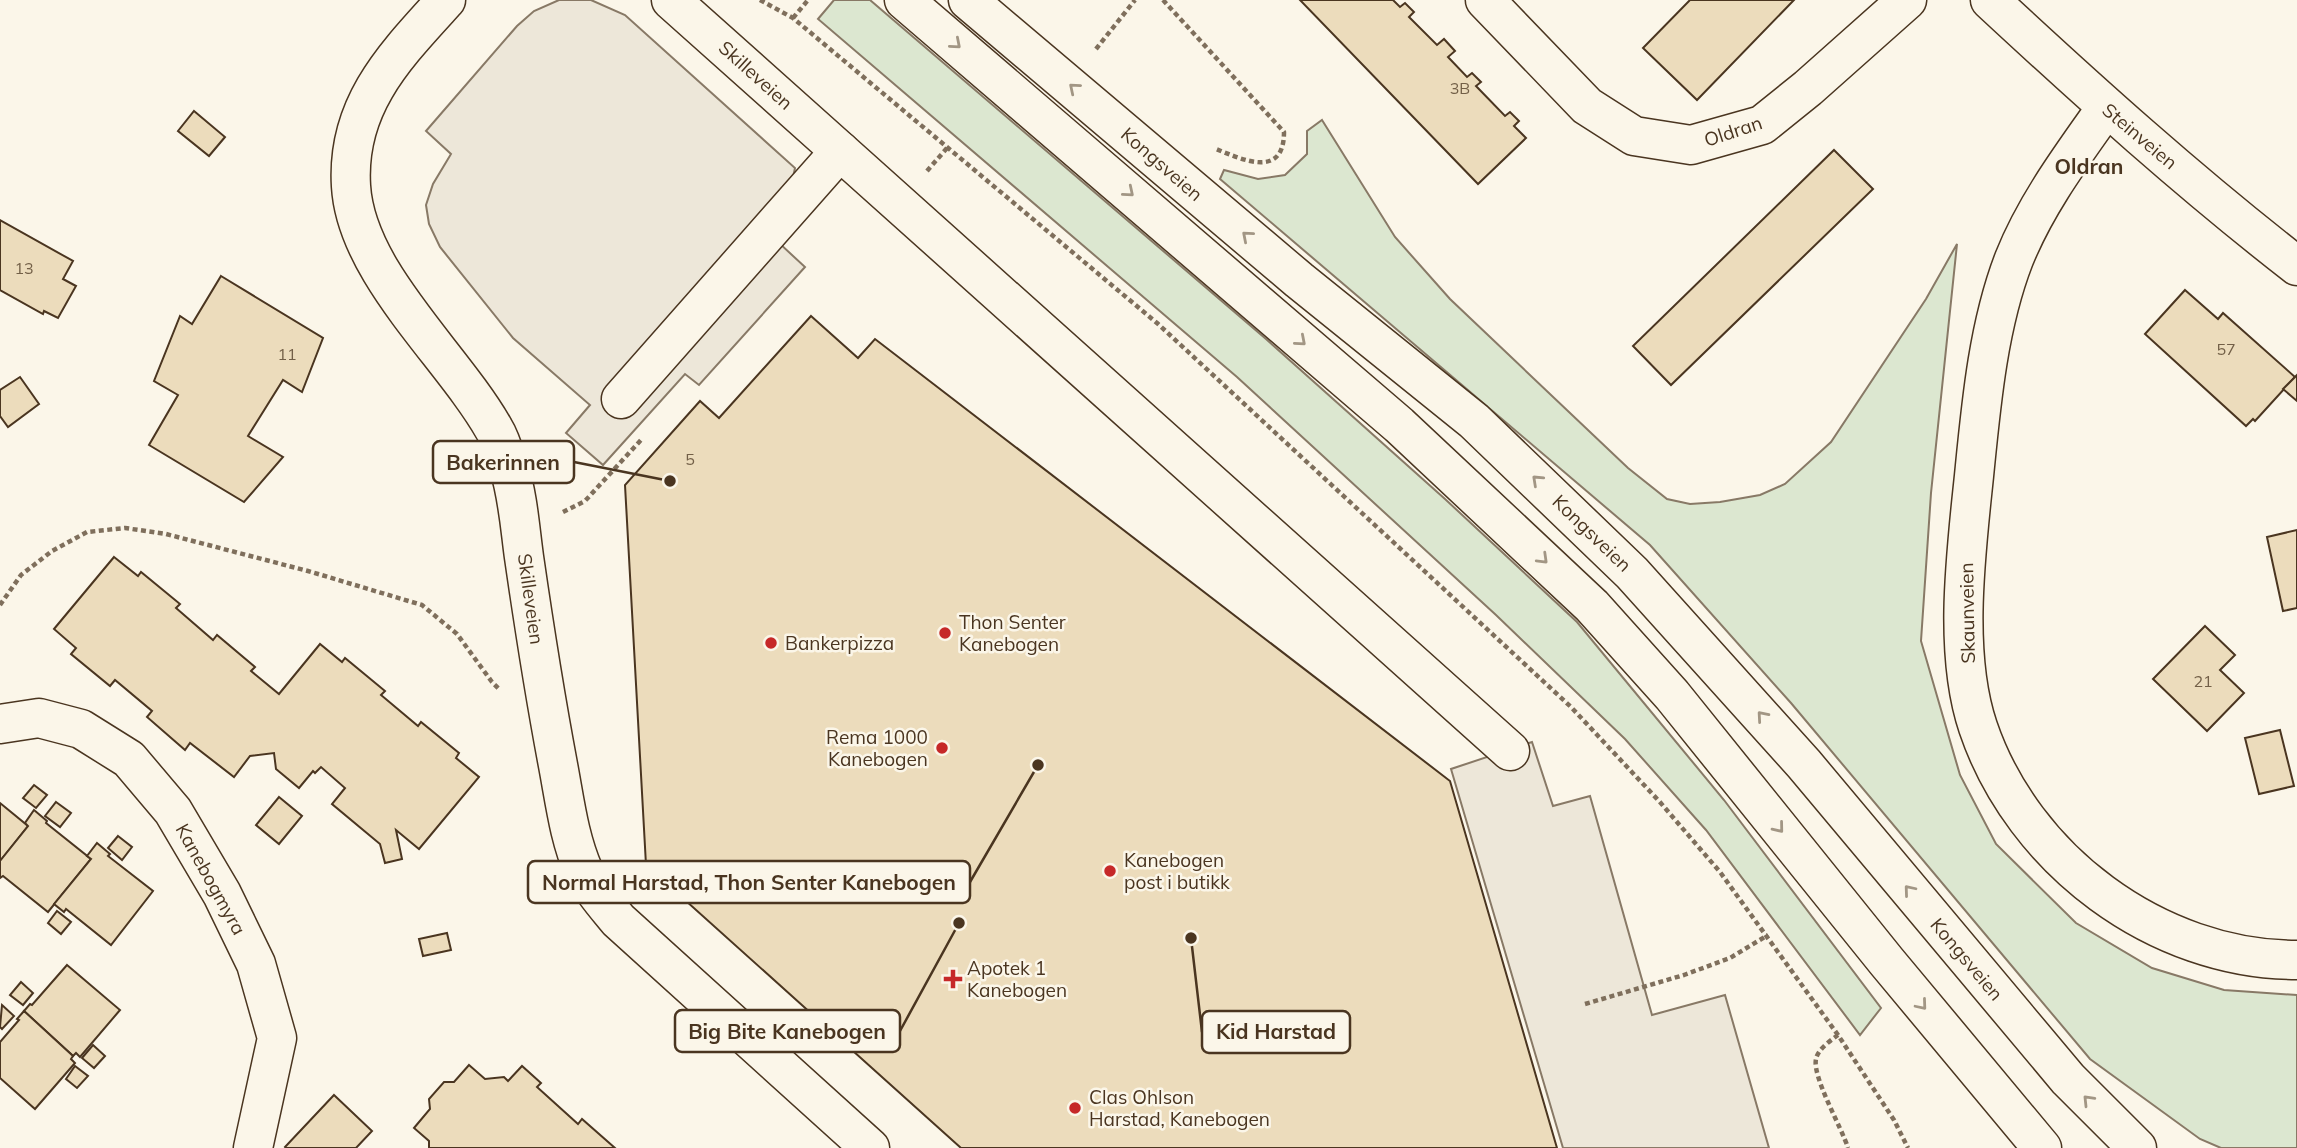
<svg xmlns="http://www.w3.org/2000/svg" width="2297" height="1148" font-family="Mulish,sans-serif">
<style>
.green{fill:#dce7d0;stroke:#887966;stroke-width:2}
.parking{fill:#ede7d9;stroke:#887966;stroke-width:2}
.building{fill:#ecdcbc;stroke:#4a3520;stroke-width:2}
.lines{fill:none;stroke-linecap:round;stroke-linejoin:round}
.minor-casing{stroke:#4a3520;stroke-width:41}
.highway-casing{stroke:#4a3520;stroke-width:41}
.path{stroke:#7f6f5c;stroke-width:4.5;stroke-dasharray:5 3.5;stroke-linecap:butt}
.minor{stroke:#fbf6e9;stroke-width:38}
.highway{stroke:#fbf6e9;stroke-width:38}
.oneway{stroke:#a29684}
.poi-dot{fill:#c62828;stroke:#fbf6e9;stroke-width:2.5}
.labels{text-anchor:middle;stroke-width:5;stroke-linejoin:round;paint-order:stroke}
.number-label{font-size:16px;fill:#725f47}
.street-label{font-size:19px;fill:#4a3520;stroke:#fbf6e9}
.poi-label{font-size:19px;fill:#4a3520;stroke:#fbf6e9;text-anchor:start}
.neighbourhood-label{font-size:21px;font-weight:bold;fill:#4a3520;stroke:#fbf6e9}
.leader{fill:none;stroke:#4a3520;stroke-width:2.5}
.callout-dot{fill:#4a3520;stroke:#fbf6e9;stroke-width:2.5}
.callout{fill:#fbf6e9;stroke:#4a3520;stroke-width:2.5}
.callout-label{font-size:21px;text-anchor:middle;font-weight:bold;fill:#4a3520}
</style>
<rect width="100%" height="100%" fill="#fbf6e9"/>
<!-- green -->
<g class="green">
<path d="M 834,0 L 870,0 L 1266,339 L 1445,499 L 1577,622 L 1724,800 L 1881,1008 L 1860,1035 L 1706,830 L 1625,739 L 1496,615 L 1237,377 L 818,19 Z"/>
<path d="M 1322,120 L 1395,237 L 1450,299 L 1628,468 L 1667,499 L 1690,504 L 1720,502 L 1760,495 L 1785,484 L 1831,442 L 1926,299 L 1957,244 L 1931,493 L 1921,641 L 1960,775 L 1996,844 L 2076,923 L 2152,968 L 2224,990 L 2297,995 L 2297,1148 L 2221,1148 L 2200,1139 L 2090,1059 L 1791,703 L 1650,545 L 1220,179 L 1224,170 L 1258,179 L 1285,175 L 1307,154 L 1307,131 Z"/>
</g>
<!-- parking -->
<g class="parking">
<path d="M 559,0 L 591,0 L 625,15 L 795,168 L 779,243 L 805,267 L 699,385 L 685,374 L 603,465 L 566,433 L 590,405 L 513,338 L 440,247 L 429,224 L 426,205 L 433,184 L 451,154 L 426,131 L 517,26 L 534,11 Z"/>
<path d="M 1532,742 L 1553,806 L 1590,796 L 1652,1015 L 1725,995 L 1769,1148 L 1563,1148 L 1451,769 Z"/>
</g>
<!-- building -->
<g class="building">
<path d="M 1300,0 L 1393,0 L 1400,7 L 1405,3 L 1414,12 L 1409,17 L 1437,45 L 1444,39 L 1455,51 L 1448,57 L 1467,77 L 1472,73 L 1481,82 L 1476,86 L 1505,116 L 1510,112 L 1519,121 L 1514,126 L 1526,138 L 1478,184 Z"/>
<path d="M 1690,0 L 1794,0 L 1697,100 L 1643,48 Z"/>
<path d="M 194,111 L 225,137 L 209,156 L 178,131 Z"/>
<path d="M 1834,150 L 1873,189 L 1671,385 L 1633,346 Z"/>
<path d="M 0,220 L 73,261 L 63,279 L 76,286 L 58,318 L 44,311 L 43,314 L 0,290 Z"/>
<path d="M 221,276 L 323,338 L 302,392 L 283,380 L 248,436 L 283,457 L 244,502 L 149,445 L 178,395 L 154,381 L 180,316 L 192,324 Z"/>
<path d="M 2185,290 L 2218,319 L 2223,313 L 2295,377 L 2255,421 L 2253,419 L 2246,426 L 2145,334 Z"/>
<path d="M 811,316 L 858,358 L 875,339 L 1450,781 L 1557,1148 L 961,1148 L 646,865 L 625,485 L 700,401 L 719,418 Z"/>
<path d="M 2297,375 L 2297,401 L 2283,389 Z"/>
<path d="M 20,377 L 39,404 L 8,427 L 0,416 L 0,390 Z"/>
<path d="M 2297,530 L 2297,608 L 2283,611 L 2267,537 Z"/>
<path d="M 114,557 L 138,576 L 141,572 L 180,604 L 176,608 L 213,640 L 217,635 L 255,667 L 251,671 L 279,694 L 320,644 L 342,662 L 345,658 L 385,691 L 381,695 L 418,726 L 421,722 L 459,753 L 456,758 L 479,777 L 419,849 L 396,830 L 402,859 L 385,863 L 380,844 L 332,804 L 345,788 L 321,767 L 315,773 L 313,771 L 299,788 L 276,769 L 274,753 L 250,756 L 234,777 L 190,743 L 185,750 L 147,717 L 152,711 L 115,680 L 110,686 L 71,654 L 76,648 L 54,629 Z"/>
<path d="M 2205,626 L 2235,655 L 2220,670 L 2244,693 L 2207,731 L 2153,679 Z"/>
<path d="M 2280,730 L 2294,786 L 2259,794 L 2245,738 Z"/>
<path d="M 34,785 L 47,795 L 36,808 L 23,798 Z"/>
<path d="M 279,797 L 302,816 L 279,844 L 256,825 Z"/>
<path d="M 56,802 L 71,813 L 60,827 L 45,816 Z"/>
<path d="M 0,803 L 28,826 L 0,861 Z"/>
<path d="M 34,810 L 47,821 L 46,823 L 91,859 L 48,912 L 3,876 L 0,878 L 0,861 L 28,826 L 25,823 Z"/>
<path d="M 118,836 L 132,847 L 122,860 L 108,848 Z"/>
<path d="M 97,843 L 110,854 L 108,856 L 153,891 L 111,945 L 66,909 L 64,912 L 54,904 L 91,859 L 87,856 Z"/>
<path d="M 57,911 L 71,922 L 61,934 L 48,923 Z"/>
<path d="M 447,933 L 451,950 L 423,956 L 419,939 Z"/>
<path d="M 67,965 L 120,1010 L 80,1057 L 76,1053 L 73,1056 L 24,1011 L 30,1004 L 32,1005 Z"/>
<path d="M 21,982 L 33,993 L 23,1005 L 10,995 Z"/>
<path d="M 2,1005 L 14,1016 L 2,1029 L 0,1027 Z"/>
<path d="M 24,1011 L 73,1056 L 71,1059 L 75,1063 L 35,1109 L 0,1078 L 0,1042 L 19,1020 L 17,1019 Z"/>
<path d="M 93,1045 L 105,1056 L 94,1068 L 82,1058 Z"/>
<path d="M 469,1065 L 485,1079 L 504,1077 L 508,1081 L 522,1066 L 541,1083 L 537,1087 L 578,1124 L 582,1119 L 615,1148 L 429,1148 L 429,1141 L 414,1128 L 430,1109 L 429,1099 L 444,1082 L 454,1082 Z"/>
<path d="M 75,1066 L 88,1076 L 77,1088 L 66,1079 Z"/>
<path d="M 334,1095 L 372,1131 L 356,1148 L 286,1148 L 285,1147 Z"/>
</g>
<g class="lines">
<defs>
<g id="minor">
<path d="M 446,0 C 395,56 346,105 351,186 C 356,273 452,355 494,429 C 501,440 505,455 509,468 C 518,496 520,528 524,557 C 534,626 545,696 558,765 C 565,802 569,838 584,872 C 592,890 606,905 618,920 L 870,1148"/>
<path d="M 671,0 L 840,151"/>
<path d="M 1485,0 L 1587,106 L 1634,136 L 1691,145 L 1762,125 L 1808,88 L 1907,0"/>
<path d="M 1990,0 C 2089,92 2190,183 2297,266"/>
<path d="M 2106,108 C 2072,156 2036,204 2014,259 C 1988,326 1981,405 1974,476 C 1966,553 1953,653 1978,727 C 2023,860 2157,960 2297,960"/>
<path d="M 621,399 L 840,151 L 1510,751"/>
<path d="M 0,724 L 39,718 L 81,729 L 129,759 L 173,811 L 222,894 L 256,964 L 277,1038 L 253,1148"/>
</g>
<g id="highway">
<path d="M 904,0 L 1399,425 L 1592,606 L 1672,695 L 1887,962 L 2042,1148"/>
<path d="M 968,0 L 1299,280 L 1474,421 L 1632,573 L 1804,764 L 2068,1079 L 2137,1148"/>
</g>
</defs>
<!-- minor casing -->
<use href="#minor" class="minor-casing"/>
<!-- highway casing -->
<use href="#highway" class="highway-casing"/>
<!-- path -->
<g class="path">
<path d="M 760,0 L 793,18 L 1157,323 L 1571,707 L 1659,801 L 1720,872 L 1838,1035 L 1894,1120 L 1908,1148"/>
<path d="M 1163,0 L 1284,132 C 1284,179 1243,160 1216,149"/>
<path d="M 793,18 L 808,0"/>
<path d="M 1096,49 L 1135,0"/>
<path d="M 927,171 L 947,148"/>
<path d="M 563,512 L 585,501 L 641,440"/>
<path d="M 0,605 L 21,575 L 52,551 L 87,532 L 125,528 L 166,534 L 308,571 L 422,605 L 457,634 L 492,682 L 499,689"/>
<path d="M 1585,1004 L 1684,975 L 1730,958 L 1768,935"/>
<path d="M 1838,1035 C 1830,1041 1818,1049 1816,1059 C 1812,1077 1842,1128 1848,1148"/>
</g>
<!-- minor -->
<use href="#minor" class="minor"/>
<!-- highway -->
<use href="#highway" class="highway"/>
</g>
<!-- one-way arrows -->
<defs><path id="oneway-chevron" d="M-2-3.5L2.5 0L-2 3.5" fill="none" stroke-width="1.6" stroke-linecap="round" stroke-linejoin="round" transform="scale(1.75)"/></defs>
<g class="oneway">
<use href="#oneway-chevron" transform="translate(956 44) rotate(41)"/>
<use href="#oneway-chevron" transform="translate(1074 88) rotate(-140)"/>
<use href="#oneway-chevron" transform="translate(1129 192) rotate(40)"/>
<use href="#oneway-chevron" transform="translate(1247 236) rotate(-139)"/>
<use href="#oneway-chevron" transform="translate(1301 341) rotate(41)"/>
<use href="#oneway-chevron" transform="translate(1537 480) rotate(-137)"/>
<use href="#oneway-chevron" transform="translate(1543 559) rotate(44)"/>
<use href="#oneway-chevron" transform="translate(1762 716) rotate(-131)"/>
<use href="#oneway-chevron" transform="translate(1779 828) rotate(51)"/>
<use href="#oneway-chevron" transform="translate(1909 890) rotate(-130)"/>
<use href="#oneway-chevron" transform="translate(1922 1005) rotate(50)"/>
<use href="#oneway-chevron" transform="translate(2088 1100) rotate(-134)"/>
</g>
<!-- markers -->
<g class="poi-dot">
<circle cx="945" cy="633" r="7"/>
<circle cx="771" cy="643" r="7"/>
<circle cx="942" cy="748" r="7"/>
<circle cx="1110" cy="871" r="7"/>
<path d="M949.5 968.5h7v7h7v7h-7v7h-7v-7h-7v-7h7z"/>
<circle cx="1075" cy="1108" r="7"/>
</g>
<g class="labels">
<!-- number labels -->
<g class="number-label">
<text x="1460" y="94">3B</text>
<text x="24" y="274">13</text>
<text x="2226" y="355">57</text>
<text x="287" y="360">11</text>
<text x="690" y="465">5</text>
<text x="2203" y="687">21</text>
</g>
<!-- street labels -->
<g class="street-label">
<text transform="translate(756 75) rotate(42)" y="7">Skilleveien</text>
<text transform="translate(1733 131) rotate(-18)" y="7">Oldran</text>
<text transform="translate(2140 136) rotate(40)" y="7">Steinveien</text>
<text transform="translate(1162 164) rotate(41)" y="7">Kongsveien</text>
<text transform="translate(1592 533) rotate(44)" y="7">Kongsveien</text>
<text transform="translate(531 599) rotate(82)" y="7">Skilleveien</text>
<text transform="translate(1967 613) rotate(-91)" y="7">Skaunveien</text>
<text transform="translate(211 879) rotate(61)" y="7">Kanebogmyra</text>
<text transform="translate(1967 959) rotate(50)" y="7">Kongsveien</text>
</g>
<!-- poi labels -->
<g class="poi-label">
<text x="959" y="629">Thon Senter<tspan x="959" dy="22">Kanebogen</tspan></text>
<text x="785" y="650">Bankerpizza</text>
<text x="928" y="744" text-anchor="end">Rema 1000<tspan x="928" dy="22">Kanebogen</tspan></text>
<text x="1124" y="867">Kanebogen<tspan x="1124" dy="22">post i butikk</tspan></text>
<text x="967" y="975">Apotek 1<tspan x="967" dy="22">Kanebogen</tspan></text>
<text x="1089" y="1104">Clas Ohlson<tspan x="1089" dy="22">Harstad, Kanebogen</tspan></text>
</g>
<!-- neighbourhood labels -->
<g class="neighbourhood-label">
<text x="2089" y="174">Oldran</text>
</g>
</g>
<!-- callouts -->
<path class="leader" d="M670 481L574 462M1038 765L970 882M959 923L900 1031M1191 938L1202 1032"/>
<g class="callout-dot">
<circle cx="670" cy="481" r="7"/>
<circle cx="1038" cy="765" r="7"/>
<circle cx="959" cy="923" r="7"/>
<circle cx="1191" cy="938" r="7"/>
</g>
<g class="callout">
<rect x="433" y="441" width="141" height="42" rx="7"/>
<rect x="528" y="861" width="442" height="42" rx="7"/>
<rect x="675" y="1010" width="225" height="42" rx="7"/>
<rect x="1202" y="1011" width="148" height="42" rx="7"/>
</g>
<g class="callout-label">
<text x="503" y="470">Bakerinnen</text>
<text x="749" y="890">Normal Harstad, Thon Senter Kanebogen</text>
<text x="787" y="1039">Big Bite Kanebogen</text>
<text x="1276" y="1039">Kid Harstad</text>
</g>
</svg>
